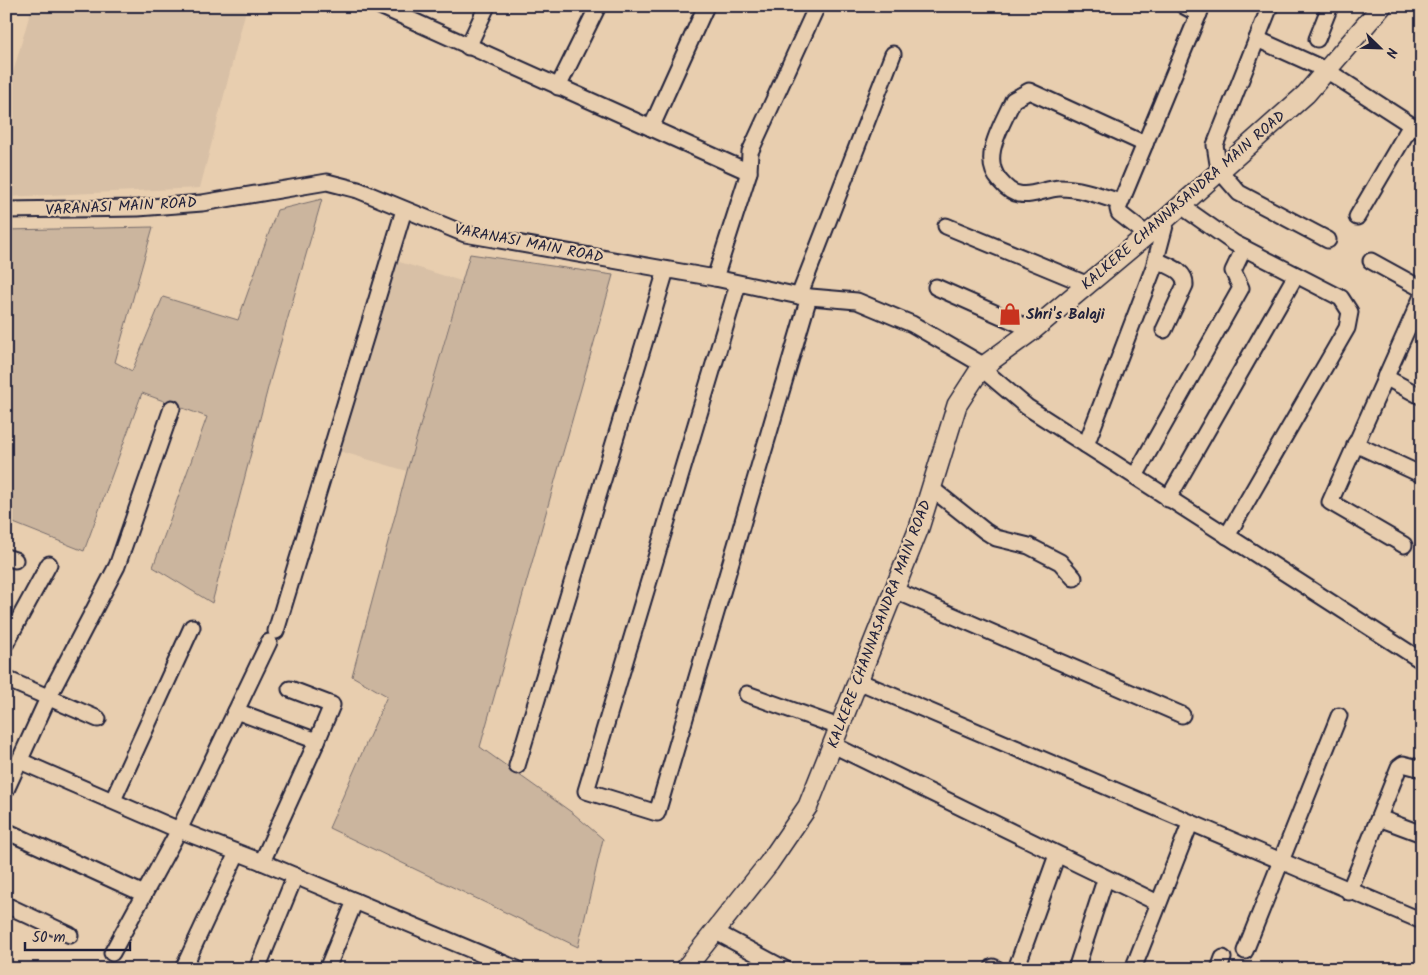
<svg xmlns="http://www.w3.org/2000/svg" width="1428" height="975" font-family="Kalam,sans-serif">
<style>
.built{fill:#d8c0a6}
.green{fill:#cbb59e;stroke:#766c6c}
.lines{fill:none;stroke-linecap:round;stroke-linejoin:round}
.minor-casing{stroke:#22223b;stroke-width:19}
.major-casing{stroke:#22223b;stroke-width:22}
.minor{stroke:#e8ceaf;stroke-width:15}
.major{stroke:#e8ceaf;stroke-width:19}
.labels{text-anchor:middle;stroke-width:4.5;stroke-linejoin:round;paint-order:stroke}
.street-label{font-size:15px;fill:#22223b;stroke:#e8ceaf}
.poi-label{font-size:15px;font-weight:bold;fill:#22223b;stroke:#e8ceaf;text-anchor:start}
</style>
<rect width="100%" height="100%" fill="#e8ceaf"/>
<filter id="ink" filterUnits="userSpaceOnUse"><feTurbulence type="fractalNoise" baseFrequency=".02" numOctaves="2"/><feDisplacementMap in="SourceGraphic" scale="10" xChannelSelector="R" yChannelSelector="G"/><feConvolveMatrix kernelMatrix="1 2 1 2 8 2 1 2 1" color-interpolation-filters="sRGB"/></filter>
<g filter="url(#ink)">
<!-- built -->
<g class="built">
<path d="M 32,6 L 247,6 L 200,188 L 6,197 L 6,97 Z"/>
<path d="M 390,259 L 461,281 L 407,471 L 336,450 Z"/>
</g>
<!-- green -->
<g class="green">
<path d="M 322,199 L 270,380 L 212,603 L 153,567 L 207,417 L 142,393 L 84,551 L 6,520 L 6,230 L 153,227 L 115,362 L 132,371 L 163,297 L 238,320 L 277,210 Z"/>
<path d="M 470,254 L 613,275 L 480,747 L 574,814 L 603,839 L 578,947 L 329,828 L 387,696 L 352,676 L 407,471 Z"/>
</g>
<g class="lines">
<defs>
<g id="minor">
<path d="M 380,6 L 749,172"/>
<path d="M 1184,6 L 1199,14"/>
<path d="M 1270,6 L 1215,145 L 1219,170 L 1239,193 L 1328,240"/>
<path d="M 1257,39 L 1326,70 L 1422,132"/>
<path d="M 1317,39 L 1330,6"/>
<path d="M 468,47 L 487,6"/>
<path d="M 558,87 L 598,6"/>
<path d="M 651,128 L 706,6"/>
<path d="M 1120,202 C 1101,196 1081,188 1060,188 C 1047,188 1032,197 1019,194 C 1011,193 1005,187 1000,181 C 979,158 1003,124 1013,100 L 1029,91 L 1145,144"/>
<path d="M 1180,205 L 1234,243 L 1341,298 L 1350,312 L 1347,328 L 1227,536"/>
<path d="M 6,210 L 138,208 L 202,203 L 327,182 L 358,190 L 465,234 L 715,278 L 799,296 L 857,301 L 912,324 L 983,365"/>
<path d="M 1357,217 L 1411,125"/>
<path d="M 946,226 L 1086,284"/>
<path d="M 1146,234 L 1119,213 L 1118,209 L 1202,6"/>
<path d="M 1156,260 C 1168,266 1186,270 1185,285 L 1164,330"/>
<path d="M 1371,261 L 1422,289"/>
<path d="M 715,278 L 749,172 L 750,152 L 817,6"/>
<path d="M 738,284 L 586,791 L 657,813 L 809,297"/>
<path d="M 936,287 L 1033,330"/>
<path d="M 799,296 L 893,54"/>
<path d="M 981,368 L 1027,407 L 1422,661"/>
<path d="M 1385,377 L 1422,397"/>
<path d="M 1355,444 L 1422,475"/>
<path d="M 1086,445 L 1154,267 L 1167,218"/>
<path d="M 1135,476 L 1241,288 L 1233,271 L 1244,248"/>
<path d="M 931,488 L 985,531 L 996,538 L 1029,546 L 1060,562 L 1074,578"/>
<path d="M 1168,499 L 1296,275"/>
<path d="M 1404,545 L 1330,502 L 1422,296"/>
<path d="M 6,557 L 15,560"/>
<path d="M 894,590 L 1182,715"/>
<path d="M 276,631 L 404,210"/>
<path d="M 6,643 L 49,564"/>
<path d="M 6,679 L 98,719"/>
<path d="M 858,681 L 1422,921"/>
<path d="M 747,694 L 839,727"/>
<path d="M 236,711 L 317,741 L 332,705 L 290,689"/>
<path d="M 833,745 L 1158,903"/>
<path d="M 20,761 L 179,830 L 262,862 L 517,969"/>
<path d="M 517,766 L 666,270"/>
<path d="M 6,790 L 49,696 L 117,566 L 172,408"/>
<path d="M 113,800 L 192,627"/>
<path d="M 1379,818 L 1422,834"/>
<path d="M 6,831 L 144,894"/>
<path d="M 262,862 L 317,741"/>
<path d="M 1349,892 L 1399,767 L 1403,764 L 1422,769"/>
<path d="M 6,905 L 70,935"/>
<path d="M 716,932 L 785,969"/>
<path d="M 1245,951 L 1339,716"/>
<path d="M 112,953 L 179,830 L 269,642"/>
<path d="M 993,967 L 997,969"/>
<path d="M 183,969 L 237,853"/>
<path d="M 257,969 L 295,876"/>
<path d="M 327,969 L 355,901"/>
<path d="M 1016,969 L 1057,855"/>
<path d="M 1076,969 L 1105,880"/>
<path d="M 1133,969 L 1190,824"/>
<path d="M 1219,969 L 1223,958"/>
</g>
<path id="major" d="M 685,969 L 769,863 L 808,806 L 919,528 L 957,405 L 981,368 L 1033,330 L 1167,218 L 1306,94 L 1382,6"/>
</defs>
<!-- minor casing -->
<use href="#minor" class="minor-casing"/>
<!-- major casing -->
<use href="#major" class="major-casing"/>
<!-- minor -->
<use href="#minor" class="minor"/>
<!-- major -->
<use href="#major" class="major"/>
</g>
</g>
<!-- icons -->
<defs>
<symbol id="shop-bare" viewBox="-9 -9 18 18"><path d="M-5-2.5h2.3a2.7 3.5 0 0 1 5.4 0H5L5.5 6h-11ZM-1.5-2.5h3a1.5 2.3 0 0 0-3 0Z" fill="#c8321e" stroke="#e8ceaf" stroke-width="2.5" paint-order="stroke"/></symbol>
</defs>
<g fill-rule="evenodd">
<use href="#shop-bare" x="994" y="298" width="32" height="32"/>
</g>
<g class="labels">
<!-- street labels -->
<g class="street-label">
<text transform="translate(1183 200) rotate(-41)" y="5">KALKERE CHANNASANDRA MAIN ROAD</text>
<text transform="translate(121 206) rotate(-3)" y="5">VARANASI MAIN ROAD</text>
<text transform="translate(529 243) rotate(11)" y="5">VARANASI MAIN ROAD</text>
<text transform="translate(879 624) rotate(-69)" y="5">KALKERE CHANNASANDRA MAIN ROAD</text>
</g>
<!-- poi labels -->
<g class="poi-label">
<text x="1026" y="319">Shri's Balaji</text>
</g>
</g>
<!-- margin -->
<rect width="1428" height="975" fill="none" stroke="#e8ceaf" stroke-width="25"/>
<rect x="12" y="12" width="1403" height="950" fill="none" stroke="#22223b" stroke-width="2" filter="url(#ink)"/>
<!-- north arrow -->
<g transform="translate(1380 48) rotate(113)" stroke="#e8ceaf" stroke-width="4" paint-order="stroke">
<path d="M0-4L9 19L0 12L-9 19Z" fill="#22223b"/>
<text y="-8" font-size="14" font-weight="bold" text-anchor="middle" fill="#22223b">N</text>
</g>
<!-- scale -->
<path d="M25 942v8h105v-8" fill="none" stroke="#22223b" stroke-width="2.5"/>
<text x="32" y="942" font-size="15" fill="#22223b" stroke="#e8ceaf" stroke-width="4" paint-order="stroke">50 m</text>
</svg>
